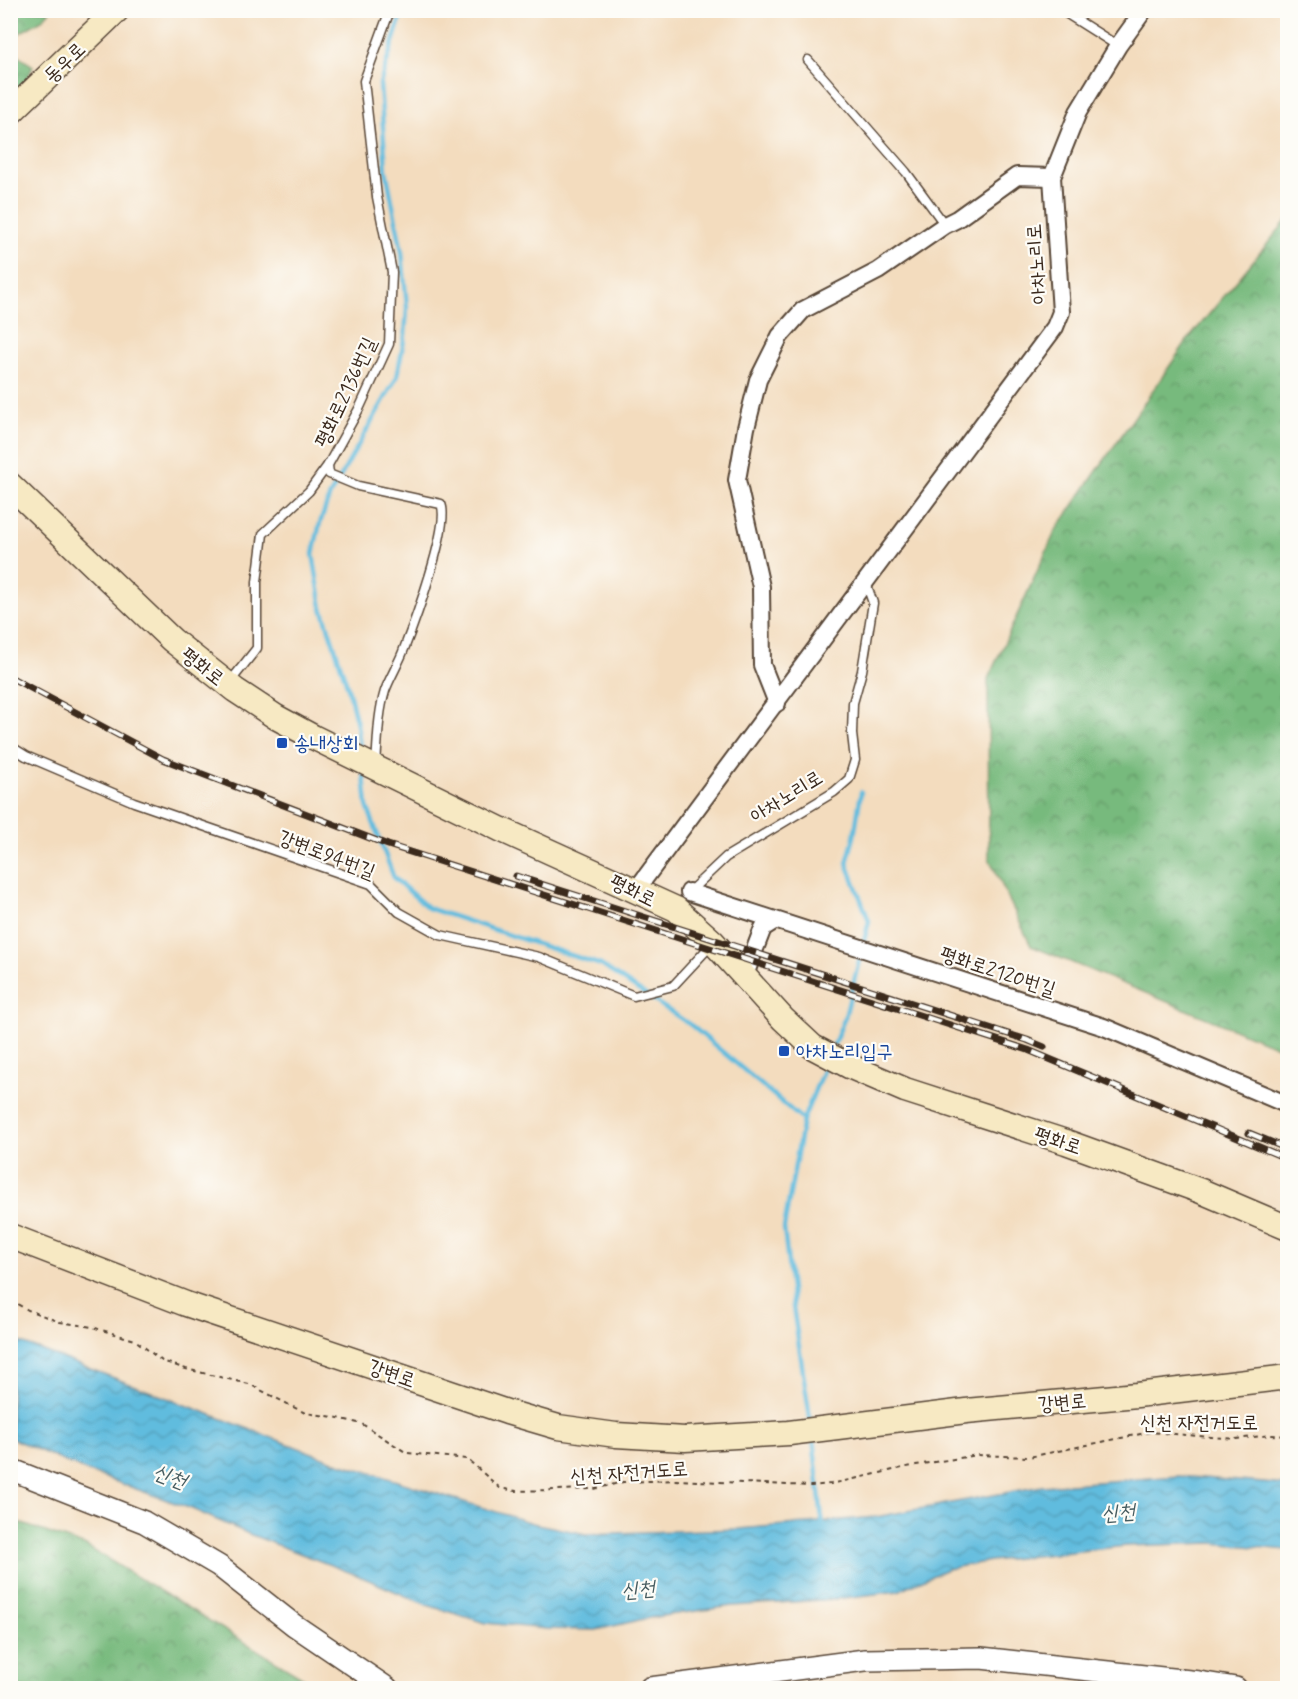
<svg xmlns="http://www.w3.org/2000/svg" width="1298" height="1699" font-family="Mynerve,'Poor Story',sans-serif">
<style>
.forest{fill:url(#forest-crowns);stroke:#59724e;stroke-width:1.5}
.water{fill:url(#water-waves);stroke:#4e737e;stroke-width:1.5}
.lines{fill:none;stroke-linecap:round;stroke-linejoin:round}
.stream{stroke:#60bcde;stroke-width:4.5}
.service-casing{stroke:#574536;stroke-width:11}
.minor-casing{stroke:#574536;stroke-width:20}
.tertiary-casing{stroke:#574536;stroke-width:24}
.secondary-casing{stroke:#574536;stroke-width:27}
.path{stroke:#574536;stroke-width:2;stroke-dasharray:4.5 4.5;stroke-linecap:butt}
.service{stroke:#fff;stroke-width:8}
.minor{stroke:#fff;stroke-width:16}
.tertiary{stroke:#fff;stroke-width:21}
.secondary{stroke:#f7e9c3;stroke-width:24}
.rail-casing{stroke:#3b2a1e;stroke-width:7}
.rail{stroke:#fdfcf7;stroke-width:4.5;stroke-dasharray:14;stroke-linecap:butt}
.transit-dot{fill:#1a4fb4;stroke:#fdfcf7;stroke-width:2}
.labels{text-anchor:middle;stroke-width:4.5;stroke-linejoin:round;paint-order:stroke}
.street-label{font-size:20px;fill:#3b2a1e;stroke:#fdfcf7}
.transit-label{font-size:20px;fill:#164399;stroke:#fdfcf7;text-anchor:start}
.water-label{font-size:21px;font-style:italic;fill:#485d61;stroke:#fdfcf7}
</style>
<defs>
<pattern id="forest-crowns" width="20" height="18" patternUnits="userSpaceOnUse" patternTransform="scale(1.5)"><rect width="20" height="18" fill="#77ba7d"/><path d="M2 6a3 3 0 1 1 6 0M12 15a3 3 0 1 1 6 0" fill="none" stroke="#639766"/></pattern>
<pattern id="water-waves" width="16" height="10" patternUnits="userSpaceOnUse" patternTransform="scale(1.5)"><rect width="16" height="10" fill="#60bcde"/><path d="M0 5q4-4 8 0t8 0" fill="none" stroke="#5099b3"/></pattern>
</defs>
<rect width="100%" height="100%" fill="#fdfcf7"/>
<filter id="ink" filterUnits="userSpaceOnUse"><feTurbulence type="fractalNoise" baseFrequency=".0167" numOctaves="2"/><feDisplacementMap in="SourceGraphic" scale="12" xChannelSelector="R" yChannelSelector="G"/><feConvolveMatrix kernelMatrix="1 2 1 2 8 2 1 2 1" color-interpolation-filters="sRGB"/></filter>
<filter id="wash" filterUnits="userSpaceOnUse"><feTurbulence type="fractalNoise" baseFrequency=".008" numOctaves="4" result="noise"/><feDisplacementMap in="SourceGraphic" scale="24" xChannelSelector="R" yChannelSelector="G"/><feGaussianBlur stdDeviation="1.35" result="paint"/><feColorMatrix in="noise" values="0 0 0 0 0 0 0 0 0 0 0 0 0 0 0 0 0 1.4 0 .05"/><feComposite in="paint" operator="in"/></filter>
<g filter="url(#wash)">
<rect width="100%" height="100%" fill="#f3dcbe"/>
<!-- forest -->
<g class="forest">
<path d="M 11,10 L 50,10 L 50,11 L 42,20 L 11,38 Z"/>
<path d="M 11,51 L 33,66 L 27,80 L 11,97 Z"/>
<path d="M 1287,220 L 1287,1051 L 1031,946 L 989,858 L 988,679 L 1056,530 L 1187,341 Z"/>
<path d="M 11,1520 L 86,1546 L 320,1688 L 11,1688 Z"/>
</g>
<!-- water -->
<path class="water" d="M 11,1339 L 336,1462 L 532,1523 L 586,1534 L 739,1529 L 876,1517 L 1042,1486 L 1179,1476 L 1287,1485 L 1287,1550 L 1212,1543 L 1126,1546 L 990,1561 L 947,1569 L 898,1591 L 836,1599 L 732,1606 L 648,1618 L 596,1630 L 547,1629 L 486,1623 L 427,1605 L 357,1575 L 249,1534 L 192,1509 L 86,1471 L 11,1438 Z"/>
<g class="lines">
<!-- stream -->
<g class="stream">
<path d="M 360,746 L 357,724 L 348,688 L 322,608 L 313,554 L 320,523 L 330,495 L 397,377 L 405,335 L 407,308 L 402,252 L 386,170 L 380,84 L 403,10"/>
<path d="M 364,775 L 367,806 L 394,878 L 428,908 L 601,965 L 692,1026 L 803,1120 L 784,1228 L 793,1307 L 811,1424"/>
<path d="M 861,792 L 854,837 L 847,863 L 869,921 L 863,945"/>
<path d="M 834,1044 L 845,1017 L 861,953"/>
<path d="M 803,1120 L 824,1068"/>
<path d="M 813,1438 L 823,1528"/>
</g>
</g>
</g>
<g filter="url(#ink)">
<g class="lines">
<defs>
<g id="service">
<path d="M 1061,10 L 1118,46"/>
<path d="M 808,60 L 906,172 L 945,225"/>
<path d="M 230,682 L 257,648 L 257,582 L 263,534 L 309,491 L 328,465"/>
<path d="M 10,746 L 26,756 L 134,802 L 371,884 L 399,912 L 440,935 L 539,957 L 634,996 L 673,986 L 713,943"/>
<path d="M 376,764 C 378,739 378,714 385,691 C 390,677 399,663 404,649 C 413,626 451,524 441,504 L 358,486 L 329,474 L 328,465 L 360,407 L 389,344 L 392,272 L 377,197 L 364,81 L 390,10"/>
<path d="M 689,892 L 726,857 L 834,792 L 849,779 L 855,760 L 852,734 L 853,703 L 862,671 L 873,603 L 866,583"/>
</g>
<g id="minor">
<path d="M 777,703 L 762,665 L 761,587 L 737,480 L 746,428 L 758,380 L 780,336 L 803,310 L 878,271 L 945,225 L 957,219 L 1017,176 L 1052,177"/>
<path d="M 636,890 L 1055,327 L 1061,312 L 1052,177 L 1078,112 L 1118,46 L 1144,10"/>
<path d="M 689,892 L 1104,1027 L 1288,1105"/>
<path d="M 745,975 L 763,928 L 774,921"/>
</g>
<g id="tertiary">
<path d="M 10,1469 L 144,1522 L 219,1566 L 294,1625 L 387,1688"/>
<path d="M 650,1688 L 865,1660 L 981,1658 L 1199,1682 L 1236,1688"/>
</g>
<g id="secondary">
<path d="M 10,113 L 117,10"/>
<path d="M 10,485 L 172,640 L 235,690 L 276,717 L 313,737 L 500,829 L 676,909 L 713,942 L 783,1019 L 813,1047 L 849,1066 L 905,1090 L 1066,1142 L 1157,1175 L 1201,1191 L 1288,1228"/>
<path d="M 10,1236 L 186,1304 L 507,1412 L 558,1427 L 616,1435 L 685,1439 L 789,1433 L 966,1411 L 1137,1395 L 1288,1377"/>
</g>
</defs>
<!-- service casing -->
<use href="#service" class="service-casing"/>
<!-- minor casing -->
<use href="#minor" class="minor-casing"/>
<!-- tertiary casing -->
<use href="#tertiary" class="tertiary-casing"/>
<!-- secondary casing -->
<use href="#secondary" class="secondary-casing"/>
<!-- path -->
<path class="path" d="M 10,1300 L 28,1310 L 60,1322 L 92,1327 L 135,1340 L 162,1361 L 186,1369 L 249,1384 L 305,1413 L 334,1417 L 362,1424 L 407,1453 L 467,1459 L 500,1488 L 516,1491 L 594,1489 L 623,1482 L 676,1480 L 811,1486 L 831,1484 L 916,1465 L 978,1455 L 1029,1457 L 1150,1432 L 1236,1439 L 1270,1435 L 1288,1436"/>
<!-- service -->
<use href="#service" class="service"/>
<!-- minor -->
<use href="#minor" class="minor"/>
<!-- tertiary -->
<use href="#tertiary" class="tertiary"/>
<!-- secondary -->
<use href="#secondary" class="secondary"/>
<defs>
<g id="rail">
<path d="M 10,677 L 163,759 L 388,845 L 1028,1050 L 1288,1159"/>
<path d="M 516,876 L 1027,1040 L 1044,1047"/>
<path d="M 1249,1133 L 1288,1149"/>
</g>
</defs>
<!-- rail casing -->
<use href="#rail" class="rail-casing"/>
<!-- rail -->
<use href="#rail" class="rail"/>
</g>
</g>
<!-- markers -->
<g class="transit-dot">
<rect x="276" y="737" width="12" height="12" rx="3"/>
<rect x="778" y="1045" width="12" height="12" rx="3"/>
</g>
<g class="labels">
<!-- street labels -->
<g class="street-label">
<text transform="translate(64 62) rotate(-44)" y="7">동우로</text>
<text transform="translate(1036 264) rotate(-94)" y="7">아차노리로</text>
<text transform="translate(345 392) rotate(-65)" y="7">평화로2136번길</text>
<text transform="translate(203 666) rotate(38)" y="7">평화로</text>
<text transform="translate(786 796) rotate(-32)" y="7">아차노리로</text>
<text transform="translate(327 854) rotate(21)" y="7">강변로94번길</text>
<text transform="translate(633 890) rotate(26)" y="7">평화로</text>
<text transform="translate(998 971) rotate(18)" y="7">평화로2120번길</text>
<text transform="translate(1058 1140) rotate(18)" y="7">평화로</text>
<text transform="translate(392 1373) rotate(19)" y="7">강변로</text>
<text transform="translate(1062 1402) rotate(-5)" y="7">강변로</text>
<text x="1199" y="1429">신천 자전거도로</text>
<text transform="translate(629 1472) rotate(-4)" y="7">신천 자전거도로</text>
</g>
<!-- transit labels -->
<g class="transit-label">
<text x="294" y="750">송내상회</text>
<text x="796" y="1058">아차노리입구</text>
</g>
<!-- water labels -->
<g class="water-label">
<text transform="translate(170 1476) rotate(21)" y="7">신천</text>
<text transform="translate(1118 1512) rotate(-4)" y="7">신천</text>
<text transform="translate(638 1589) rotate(-5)" y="7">신천</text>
</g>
</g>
<!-- margin -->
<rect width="1298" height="1699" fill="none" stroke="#fdfcf7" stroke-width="36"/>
</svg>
